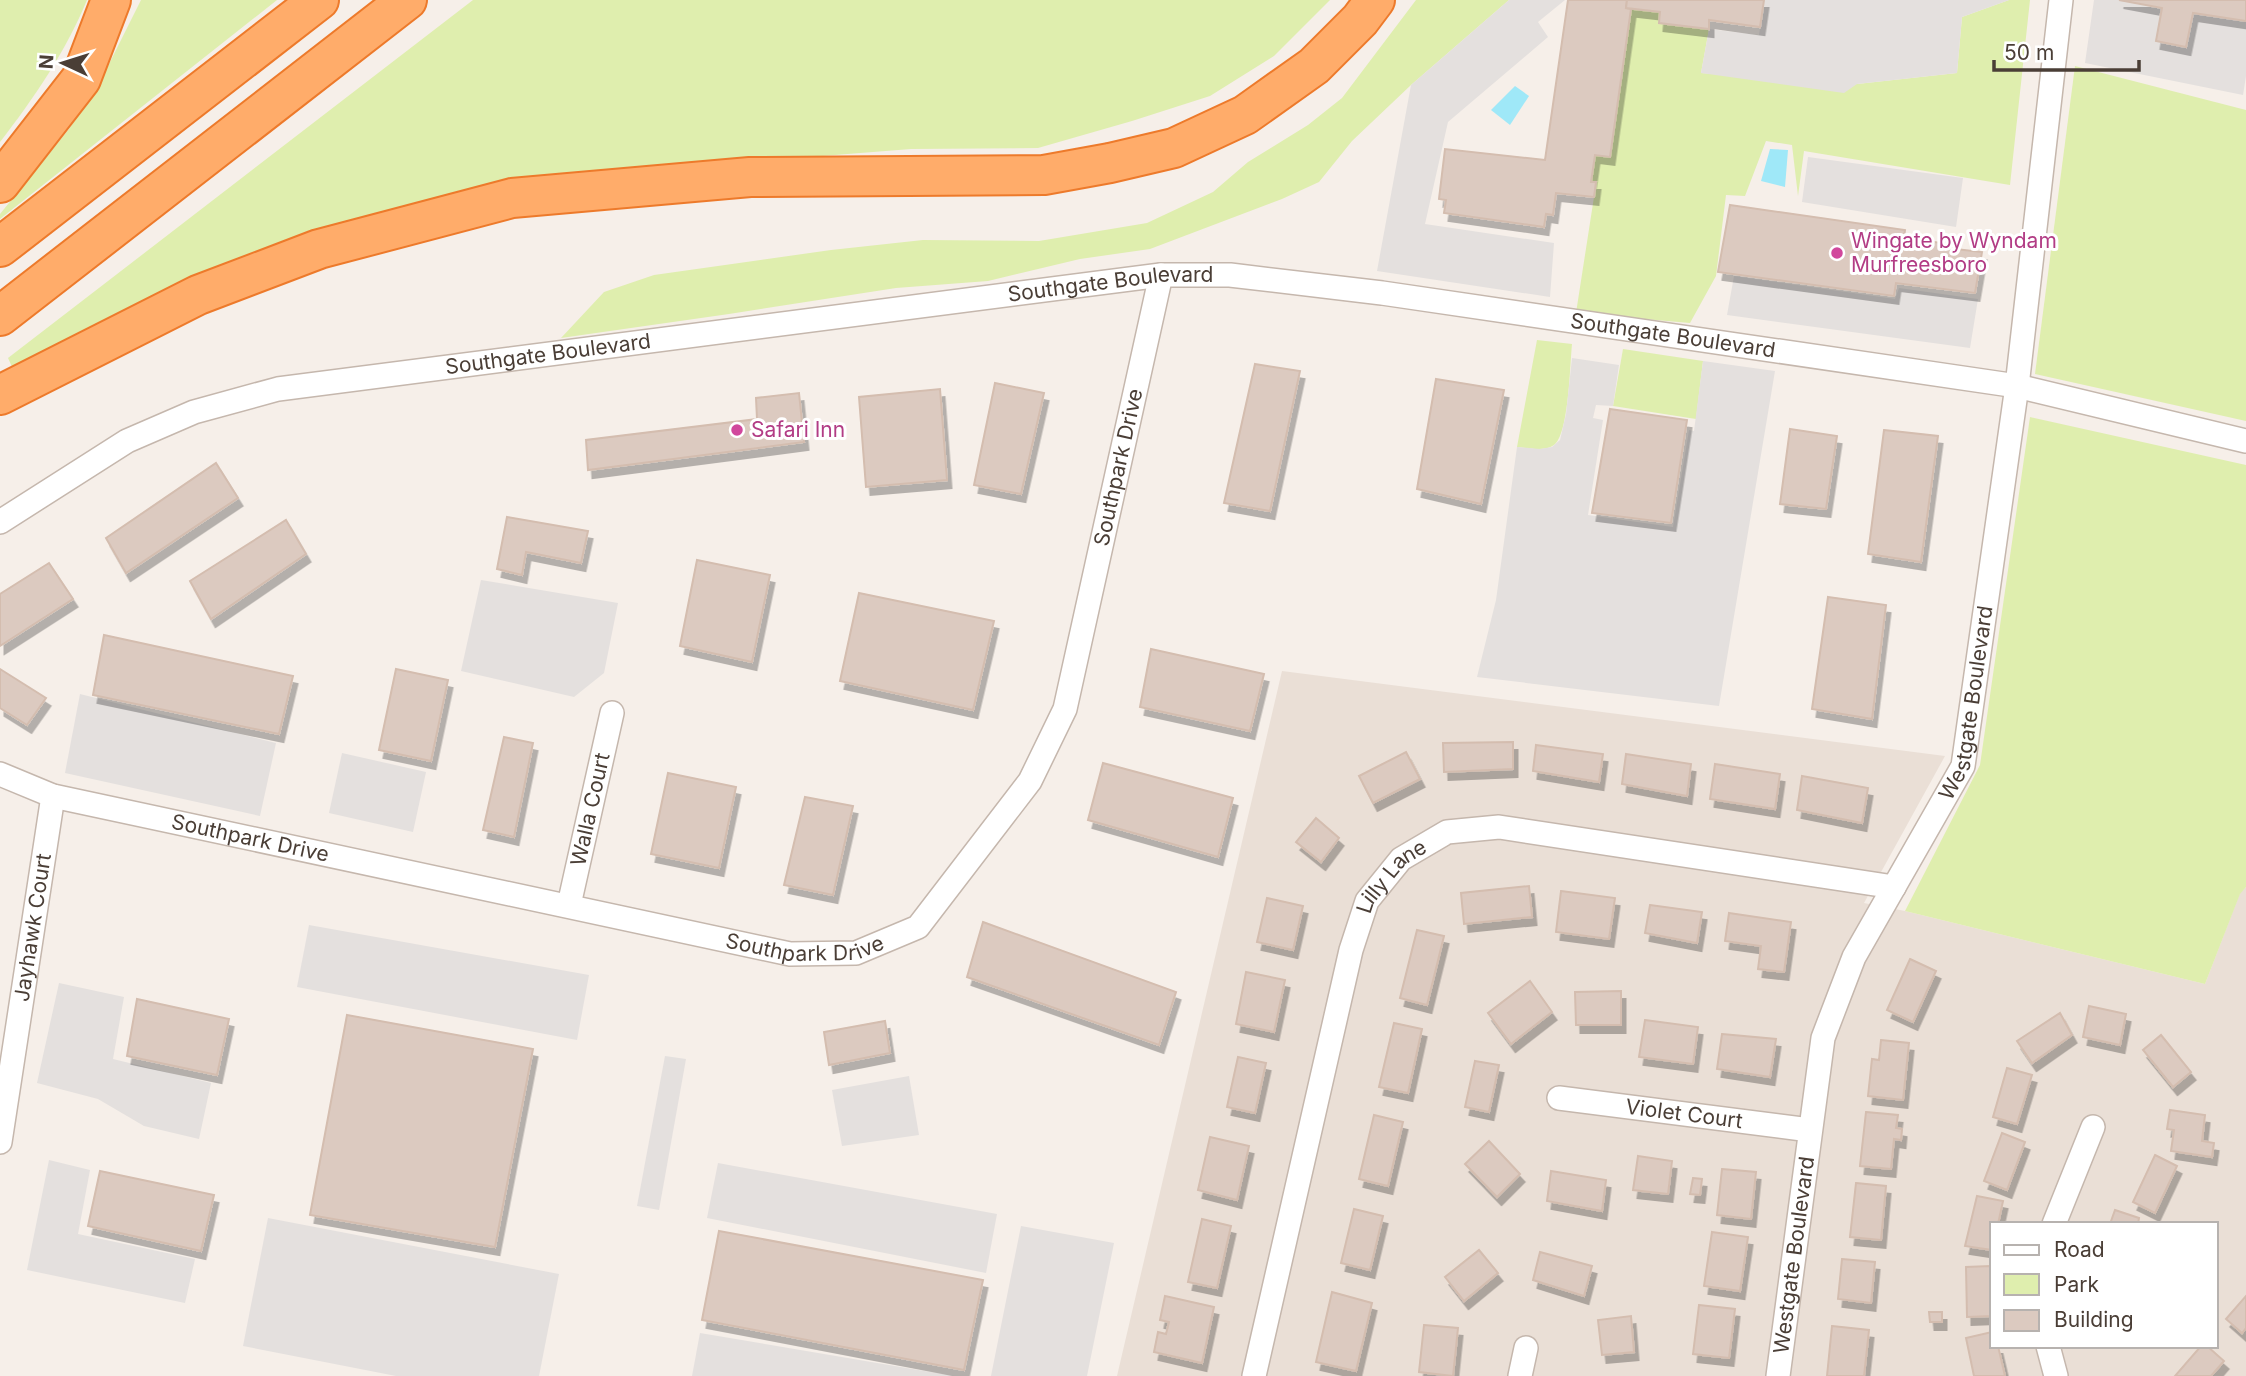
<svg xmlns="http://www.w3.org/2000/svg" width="2246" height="1376" font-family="Inter,sans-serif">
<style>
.residential{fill:#eadfd6;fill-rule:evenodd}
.green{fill:#dfeeae}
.parking{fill:#e4e0de}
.water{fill:#9fe8f8}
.building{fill:#dccac0;stroke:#d4bdaf;stroke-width:2;filter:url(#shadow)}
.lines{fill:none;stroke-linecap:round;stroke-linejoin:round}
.street-casing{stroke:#c5b7ad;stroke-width:26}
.highway-casing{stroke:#ed7a2b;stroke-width:42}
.street{stroke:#fff;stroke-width:23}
.highway{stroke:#ffac6a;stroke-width:38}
.hotel-dot{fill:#d1479c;stroke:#fff;stroke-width:2.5}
.labels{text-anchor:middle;stroke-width:6;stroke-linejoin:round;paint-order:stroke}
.hotel-label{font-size:21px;fill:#b23c85;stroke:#fff;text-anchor:start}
.street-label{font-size:21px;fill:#4a3e36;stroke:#fff}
</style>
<defs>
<filter id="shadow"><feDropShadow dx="4.5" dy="8" stdDeviation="0" flood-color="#0004"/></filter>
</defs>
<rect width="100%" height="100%" fill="#f6efe9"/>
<!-- residential -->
<path class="residential" d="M 1282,671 L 1945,756 L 1864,903 L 1905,911 L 2205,984 L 2240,893 L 2246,887 L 2246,1376 L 1117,1376 ZM 1992,1224 L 2216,1224 L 2216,1346 L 1992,1346 Z"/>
<!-- green -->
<g class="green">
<path d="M 0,0 L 87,0 C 66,51 34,98 0,142 Z"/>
<path d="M 141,0 L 277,0 L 0,219 L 0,214 L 69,129 L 106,70 Z"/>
<path d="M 473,0 L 1330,0 L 1274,56 L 1210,96 L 1132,121 L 1038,148 L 911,149 L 659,169 L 478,196 L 13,369 L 8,358 Z"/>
<path d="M 1416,0 L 1509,0 L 1411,85 L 1352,141 L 1319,182 L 1282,199 L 1150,249 L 1080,259 L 988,281 L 896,288 L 729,314 L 561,338 L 604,292 L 654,275 L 831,250 L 923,240 L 1039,241 L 1147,223 L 1213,192 L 1248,162 L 1308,125 L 1342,98 Z"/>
<path d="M 2009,0 L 2030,0 L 2010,185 L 1804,151 L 1798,196 L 1792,145 L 1766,141 L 1745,196 L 1726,195 L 1716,276 L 1690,323 L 1576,313 L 1594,197 L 1596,182 L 1591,182 L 1595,155 L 1610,157 L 1631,9 L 1660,12 L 1659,23 L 1709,29 L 1701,73 L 1857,84 L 1957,73 L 1962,17 Z"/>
<path d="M 2075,66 L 2246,110 L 2246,421 L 2035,374 Z"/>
<path d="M 1537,340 L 1572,344 C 1570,363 1569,435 1554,445 C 1544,452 1529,448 1517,447 Z"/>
<path d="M 1623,349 L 1703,361 L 1696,419 L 1613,406 Z"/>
<path d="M 2030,417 L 2246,465 L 2246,887 L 2240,894 L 2205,984 L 1905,911 L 1980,765 Z"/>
</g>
<!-- parking -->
<g class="parking">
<path d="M 1509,0 L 1565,0 L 1538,22 L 1548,37 L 1448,122 L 1425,224 L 1554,243 L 1550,297 L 1377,271 L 1411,85 Z"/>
<path d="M 1764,0 L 2009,0 L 1962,17 L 1957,73 L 1857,84 L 1844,93 L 1701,73 L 1709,29 L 1759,35 Z"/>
<path d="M 2094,0 L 2246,0 L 2246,76 L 2243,95 L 2085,63 Z"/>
<path d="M 1808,157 L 1963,178 L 1956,227 L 1802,202 Z"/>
<path d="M 1734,276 L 1895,299 L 1899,288 L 1978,299 L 1970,348 L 1727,315 Z"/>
<path d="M 1572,358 L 1619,365 L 1613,406 L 1596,405 L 1593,418 L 1603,420 L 1588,515 L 1673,527 L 1689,430 L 1694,431 L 1703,361 L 1775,371 L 1719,706 L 1477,677 L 1496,600 L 1517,447 L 1540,449 L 1552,447 L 1560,440 L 1566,414 Z"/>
<path d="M 481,580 L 618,603 L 604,673 L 574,697 L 461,671 Z"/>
<path d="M 80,694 L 276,743 L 260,816 L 65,773 Z"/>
<path d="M 342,753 L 426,772 L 413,832 L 329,813 Z"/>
<path d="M 309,925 L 589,975 L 577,1040 L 297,987 Z"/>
<path d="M 59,983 L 124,997 L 113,1059 L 211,1083 L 199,1139 L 144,1126 L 98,1099 L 37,1083 Z"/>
<path d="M 665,1056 L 686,1059 L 659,1210 L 637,1206 Z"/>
<path d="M 909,1076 L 919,1135 L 842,1146 L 832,1090 Z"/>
<path d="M 49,1160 L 90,1170 L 78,1234 L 195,1259 L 185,1303 L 27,1270 Z"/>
<path d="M 718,1163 L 997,1214 L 986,1273 L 707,1218 Z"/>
<path d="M 268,1218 L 559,1274 L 539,1376 L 396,1376 L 243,1346 Z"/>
<path d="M 1021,1226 L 1114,1243 L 1087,1376 L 991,1376 Z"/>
<path d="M 700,1333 L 954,1376 L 692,1376 Z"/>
</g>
<!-- water -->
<g class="water">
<path d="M 1515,86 L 1529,96 L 1510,125 L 1491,110 Z"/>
<path d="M 1770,149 L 1788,150 L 1785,187 L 1761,181 Z"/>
</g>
<!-- building -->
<g class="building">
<path d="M 1568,0 L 1627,0 L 1626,8 L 1631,9 L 1610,157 L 1595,155 L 1591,182 L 1596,182 L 1594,197 L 1556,193 L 1553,215 L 1546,214 L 1544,227 L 1444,213 L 1446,200 L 1439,199 L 1445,149 L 1545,160 Z"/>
<path d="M 1627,0 L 1764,0 L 1760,27 L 1709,20 L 1709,29 L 1659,23 L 1660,12 L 1626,8 Z"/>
<path d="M 2119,0 L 2246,0 L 2246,21 L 2193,13 L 2186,47 L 2156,41 L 2162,8 Z"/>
<path d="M 1730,205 L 1905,230 L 1904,237 L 1947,244 L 1947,248 L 1982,252 L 1975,293 L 1896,283 L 1894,296 L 1718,272 Z"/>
<path d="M 1255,364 L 1300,371 L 1270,511 L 1224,503 Z"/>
<path d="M 1436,379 L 1504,390 L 1481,504 L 1417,489 Z"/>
<path d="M 995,383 L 1044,393 L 1021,494 L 974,485 Z"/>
<path d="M 940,389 L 947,480 L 866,487 L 859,397 Z"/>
<path d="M 799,393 L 804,442 L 588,470 L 586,440 L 757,419 L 756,398 Z"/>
<path d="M 1610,409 L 1687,420 L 1671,523 L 1592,513 Z"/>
<path d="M 1790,429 L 1837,436 L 1826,509 L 1780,504 Z"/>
<path d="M 1884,430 L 1938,436 L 1921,562 L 1868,554 Z"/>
<path d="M 216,463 L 238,498 L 126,573 L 106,538 Z"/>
<path d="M 507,517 L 588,531 L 581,563 L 526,552 L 522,575 L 497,569 Z"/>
<path d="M 286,520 L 306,554 L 211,619 L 190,581 Z"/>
<path d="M 697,560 L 770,575 L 752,662 L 680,646 Z"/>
<path d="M 49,563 L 73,599 L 0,646 L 0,594 Z"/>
<path d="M 859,593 L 994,621 L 973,710 L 840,681 Z"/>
<path d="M 1828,597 L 1886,605 L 1872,719 L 1812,709 Z"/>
<path d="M 104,635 L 293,676 L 279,734 L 93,695 Z"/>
<path d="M 1151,649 L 1264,674 L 1250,731 L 1140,707 Z"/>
<path d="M 0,669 L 46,698 L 27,725 L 0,708 Z"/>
<path d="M 396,669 L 448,680 L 431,761 L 379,750 Z"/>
<path d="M 504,737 L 533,743 L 514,837 L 483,830 Z"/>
<path d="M 1513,742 L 1513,769 L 1444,772 L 1443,743 Z"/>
<path d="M 1536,745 L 1603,754 L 1599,782 L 1533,771 Z"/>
<path d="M 1406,752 L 1420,779 L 1373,803 L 1359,776 Z"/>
<path d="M 1626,754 L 1691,764 L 1687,796 L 1622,784 Z"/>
<path d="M 1103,763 L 1233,798 L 1218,857 L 1088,820 Z"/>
<path d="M 1715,764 L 1780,774 L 1775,809 L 1710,799 Z"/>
<path d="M 668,773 L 736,787 L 719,868 L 651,854 Z"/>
<path d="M 1802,776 L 1868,788 L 1862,823 L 1797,810 Z"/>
<path d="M 805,797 L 853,806 L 833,895 L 784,885 Z"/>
<path d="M 1316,818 L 1339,838 L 1321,862 L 1296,842 Z"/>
<path d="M 1529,886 L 1532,917 L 1464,924 L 1461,893 Z"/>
<path d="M 1561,891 L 1615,898 L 1609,939 L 1556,932 Z"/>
<path d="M 1267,898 L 1303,906 L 1293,950 L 1257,942 Z"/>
<path d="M 1650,905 L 1702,912 L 1697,943 L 1645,933 Z"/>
<path d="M 1729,913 L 1791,922 L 1784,972 L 1758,969 L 1761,946 L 1725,941 Z"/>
<path d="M 983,922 L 1176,992 L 1159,1045 L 967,977 Z"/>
<path d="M 1417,930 L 1444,936 L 1427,1005 L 1400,998 Z"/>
<path d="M 1910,959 L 1936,971 L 1913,1022 L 1887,1010 Z"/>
<path d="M 1246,972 L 1285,980 L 1274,1032 L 1236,1024 Z"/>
<path d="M 1530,981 L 1552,1012 L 1511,1044 L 1488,1013 Z"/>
<path d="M 1621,991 L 1621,1025 L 1576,1025 L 1575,992 Z"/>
<path d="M 137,999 L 229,1019 L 217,1075 L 127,1056 Z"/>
<path d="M 2089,1006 L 2126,1014 L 2120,1045 L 2083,1037 Z"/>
<path d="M 2060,1013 L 2072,1035 L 2032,1063 L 2017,1041 Z"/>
<path d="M 347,1015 L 533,1049 L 495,1247 L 310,1215 Z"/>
<path d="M 1645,1020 L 1698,1027 L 1693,1064 L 1639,1057 Z"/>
<path d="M 885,1021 L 890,1053 L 829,1065 L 824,1032 Z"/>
<path d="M 1394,1023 L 1422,1029 L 1408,1093 L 1379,1087 Z"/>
<path d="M 1722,1034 L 1776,1039 L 1770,1077 L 1717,1069 Z"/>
<path d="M 2161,1035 L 2191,1072 L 2173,1087 L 2143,1050 Z"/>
<path d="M 1881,1040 L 1909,1043 L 1903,1100 L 1868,1096 L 1872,1059 L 1879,1060 Z"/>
<path d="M 1238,1057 L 1266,1063 L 1255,1113 L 1227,1107 Z"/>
<path d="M 1475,1061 L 1499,1065 L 1489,1112 L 1465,1107 Z"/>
<path d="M 2007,1068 L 2032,1075 L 2017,1124 L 1993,1117 Z"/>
<path d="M 2170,1110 L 2205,1115 L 2202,1141 L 2214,1143 L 2212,1157 L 2171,1151 L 2174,1130 L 2167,1129 Z"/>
<path d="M 1866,1112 L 1898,1115 L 1896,1128 L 1902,1129 L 1901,1140 L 1894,1139 L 1891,1169 L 1860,1166 Z"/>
<path d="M 1374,1115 L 1403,1122 L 1388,1186 L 1359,1179 Z"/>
<path d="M 2002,1133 L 2025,1142 L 2007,1190 L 1984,1181 Z"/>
<path d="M 1210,1137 L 1249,1146 L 1237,1200 L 1198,1190 Z"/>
<path d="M 1489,1141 L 1520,1174 L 1497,1197 L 1465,1164 Z"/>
<path d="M 2155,1155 L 2177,1166 L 2155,1213 L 2133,1202 Z"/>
<path d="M 1638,1156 L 1672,1161 L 1668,1194 L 1633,1190 Z"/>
<path d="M 1722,1169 L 1756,1172 L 1751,1219 L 1717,1215 Z"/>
<path d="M 100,1171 L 214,1195 L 201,1251 L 88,1226 Z"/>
<path d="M 1551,1171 L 1606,1180 L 1602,1211 L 1547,1201 Z"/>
<path d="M 1693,1178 L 1702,1179 L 1700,1195 L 1690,1194 Z"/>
<path d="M 1856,1183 L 1886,1186 L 1881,1240 L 1850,1237 Z"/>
<path d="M 1977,1196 L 2003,1201 L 1998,1224 L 1992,1224 L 1992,1250 L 1965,1246 Z"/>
<path d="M 1354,1209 L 1383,1216 L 1370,1270 L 1341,1263 Z"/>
<path d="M 2115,1210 L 2139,1218 L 2138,1224 L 2110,1224 Z"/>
<path d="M 1202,1219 L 1231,1226 L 1217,1288 L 1188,1282 Z"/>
<path d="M 719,1231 L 983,1280 L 964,1370 L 702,1320 Z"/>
<path d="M 1712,1232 L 1748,1237 L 1740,1291 L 1704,1286 Z"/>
<path d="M 1479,1250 L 1498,1273 L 1464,1301 L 1445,1277 Z"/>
<path d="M 1540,1252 L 1592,1266 L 1584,1296 L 1533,1280 Z"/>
<path d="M 1842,1259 L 1875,1262 L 1871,1303 L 1838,1299 Z"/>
<path d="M 1990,1266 L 1991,1316 L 1967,1317 L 1966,1267 Z"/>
<path d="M 1332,1292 L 1372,1303 L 1356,1371 L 1316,1362 Z"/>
<path d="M 1165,1296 L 1214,1307 L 1202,1363 L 1154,1352 L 1158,1332 L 1166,1334 L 1169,1322 L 1160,1320 Z"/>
<path d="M 2246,1296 L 2246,1328 L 2242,1333 L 2226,1319 Z"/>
<path d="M 1699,1305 L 1735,1309 L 1729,1358 L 1693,1354 Z"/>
<path d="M 1929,1312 L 1942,1312 L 1942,1322 L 1930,1322 Z"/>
<path d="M 1631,1316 L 1634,1352 L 1602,1355 L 1598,1320 Z"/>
<path d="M 1424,1325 L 1458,1328 L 1453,1376 L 1419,1372 Z"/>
<path d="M 1832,1326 L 1869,1330 L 1864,1376 L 1827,1376 Z"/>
<path d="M 1992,1332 L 1992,1346 L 1998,1346 L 2005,1376 L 1974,1376 L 1966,1338 Z"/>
<path d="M 2201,1346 L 2207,1346 L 2224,1361 L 2211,1376 L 2175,1376 Z"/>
</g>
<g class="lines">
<defs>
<g id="street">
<path id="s1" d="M 0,522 L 127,441 L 194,412 L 278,389 L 1161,275 L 1230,275 L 1382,293 L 2017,386 L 2246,441"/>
<path id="s2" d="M 0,774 L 53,796 L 790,954 L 856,953 L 918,927 L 1030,781 L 1065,709 L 1161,275"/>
<path id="s3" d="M 569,905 L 612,713"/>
<path id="s4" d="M 1559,1098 L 1810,1130"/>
<path id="s5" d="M 0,1142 L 53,796"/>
<path d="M 2054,1224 L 2093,1127"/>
<path d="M 2048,1346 L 2056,1376"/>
<path id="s6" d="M 1254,1376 L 1351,950 L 1367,901 L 1401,859 L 1447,832 L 1499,827 L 1894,887"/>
<path d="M 1520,1376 L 1526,1348"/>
<path id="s7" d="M 1778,1376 L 1823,1038 L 1854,957 L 1963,766 L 2017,386 L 2061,0"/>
</g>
<g id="highway">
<path d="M 0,183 L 81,79 L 111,0"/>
<path d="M 0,247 L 319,0"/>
<path d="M 0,316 L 407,0"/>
<path d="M 0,395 L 198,295 L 319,249 L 512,198 L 750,177 L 1044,175 L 1110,163 L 1174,148 L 1245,115 L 1314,66 L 1360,20 L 1375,0"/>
</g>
</defs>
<!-- street casing -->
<use href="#street" class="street-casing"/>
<!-- highway casing -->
<use href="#highway" class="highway-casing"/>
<!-- street -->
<use href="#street" class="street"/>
<!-- highway -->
<use href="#highway" class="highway"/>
</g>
<!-- markers -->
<g class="hotel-dot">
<circle cx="1837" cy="253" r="7"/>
<circle cx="737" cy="430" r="7"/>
</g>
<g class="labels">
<!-- hotel labels -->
<g class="hotel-label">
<text x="1851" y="248">Wingate by Wyndam<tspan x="1851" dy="24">Murfreesboro</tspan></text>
<text x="751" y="437">Safari Inn</text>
</g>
<!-- street labels -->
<g class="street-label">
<text dy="7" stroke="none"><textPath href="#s1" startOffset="1150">Southgate Boulevard</textPath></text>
<text dy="7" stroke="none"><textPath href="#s1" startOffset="1717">Southgate Boulevard</textPath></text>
<text dy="7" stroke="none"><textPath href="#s1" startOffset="583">Southgate Boulevard</textPath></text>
<text dy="7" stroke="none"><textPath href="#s2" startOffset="1456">Southpark Drive</textPath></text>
<text dy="7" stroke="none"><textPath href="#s7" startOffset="710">Westgate Boulevard</textPath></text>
<text dy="7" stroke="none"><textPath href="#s3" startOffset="98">Walla Court</textPath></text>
<text dy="7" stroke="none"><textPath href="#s2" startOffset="259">Southpark Drive</textPath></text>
<text dy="7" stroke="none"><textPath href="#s6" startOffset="523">Lilly Lane</textPath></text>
<text dy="7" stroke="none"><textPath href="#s5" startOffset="217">Jayhawk Court</textPath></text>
<text dy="7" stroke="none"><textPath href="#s2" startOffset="826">Southpark Drive</textPath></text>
<text dy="7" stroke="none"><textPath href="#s4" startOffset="126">Violet Court</textPath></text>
<text dy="7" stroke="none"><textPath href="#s7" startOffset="122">Westgate Boulevard</textPath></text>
</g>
</g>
<!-- legend -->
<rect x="1990" y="1222" width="228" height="126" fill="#ffffff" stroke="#b7b2af" stroke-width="2"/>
<rect x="2004" y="1245" width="35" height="10" fill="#ffffff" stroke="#b7b2af" stroke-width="2"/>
<text x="2054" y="1257" font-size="21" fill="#4a3e36">Road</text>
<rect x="2004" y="1274" width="35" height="21" fill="#dfeeae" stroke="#b7b2af" stroke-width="2"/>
<text x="2054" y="1292" font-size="21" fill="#4a3e36">Park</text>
<rect x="2004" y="1310" width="35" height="21" fill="#dccac0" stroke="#b7b2af" stroke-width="2"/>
<text x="2054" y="1327" font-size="21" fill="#4a3e36">Building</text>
<!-- north arrow -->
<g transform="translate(63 63) rotate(274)" stroke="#ffffff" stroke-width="5" paint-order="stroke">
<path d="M0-5L12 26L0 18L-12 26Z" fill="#4a3e36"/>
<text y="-10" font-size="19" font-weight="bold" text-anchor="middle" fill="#4a3e36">N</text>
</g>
<!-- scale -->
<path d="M1994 60v10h145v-10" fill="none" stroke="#4a3e36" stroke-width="3.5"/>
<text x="2004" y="60" font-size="21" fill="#4a3e36" stroke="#ffffff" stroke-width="5" paint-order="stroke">50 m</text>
</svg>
